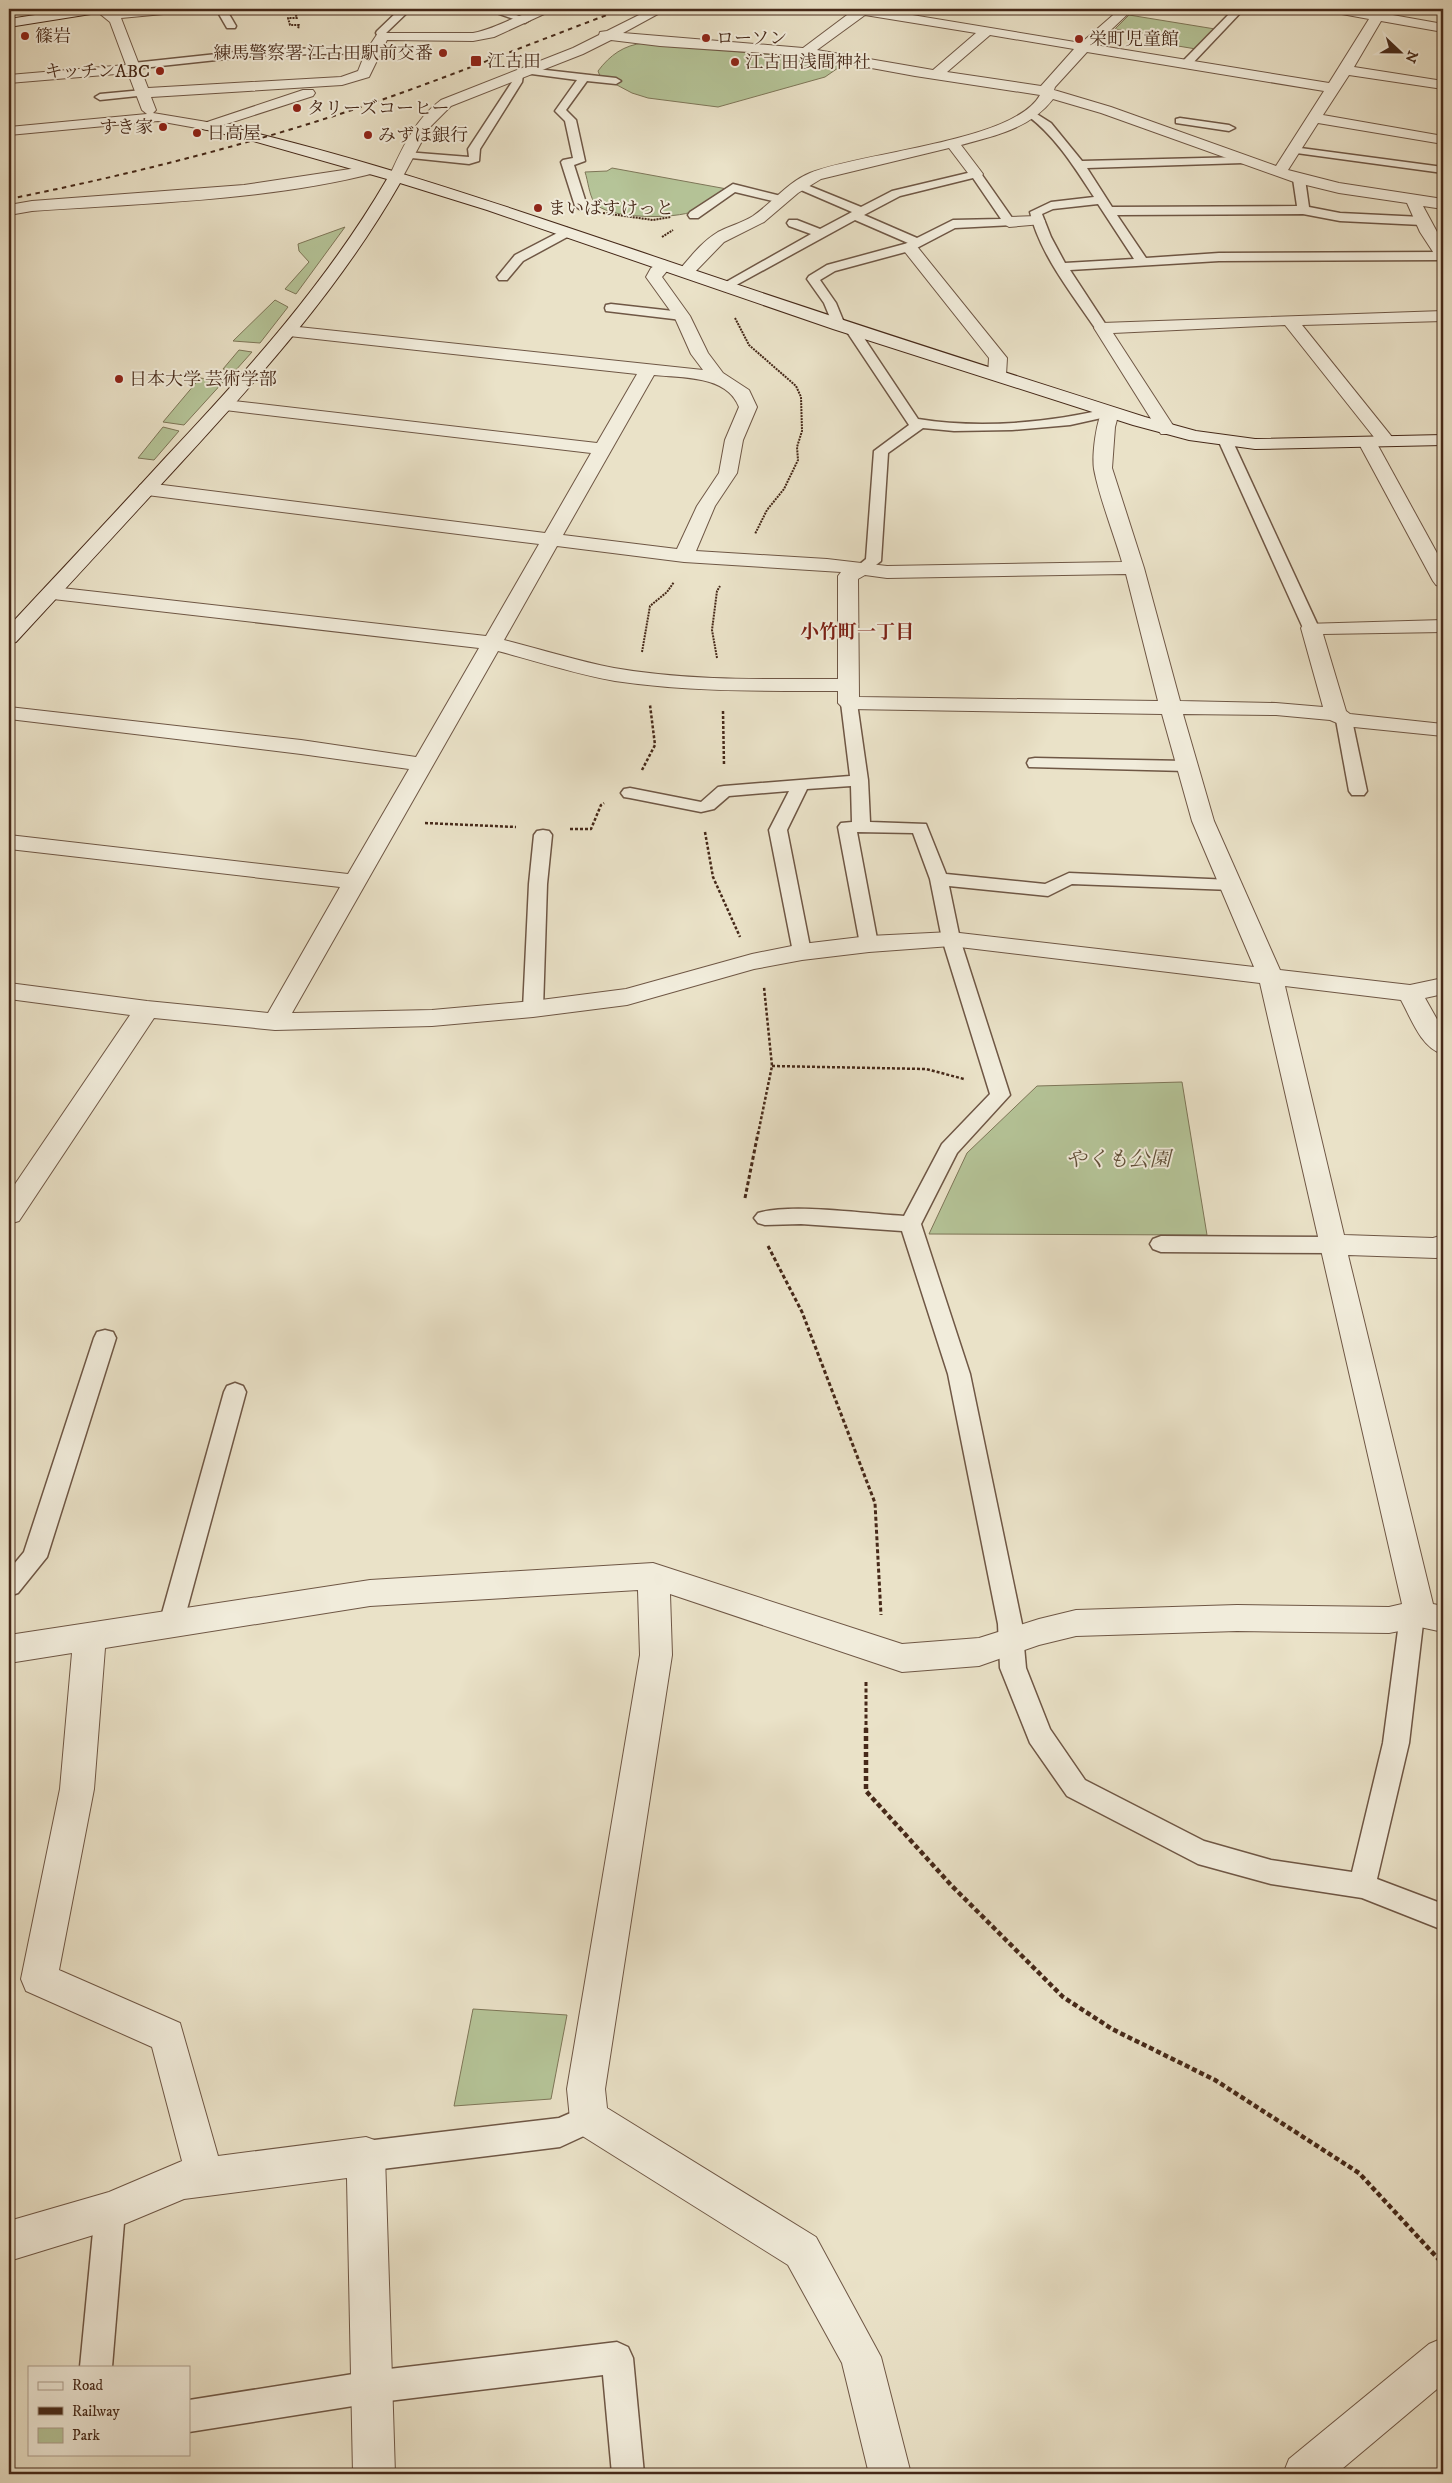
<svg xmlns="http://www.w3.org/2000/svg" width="1452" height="2483" font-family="'IM FELL DW Pica','Noto Serif JP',serif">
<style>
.green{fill:#b5c498;stroke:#7e7658}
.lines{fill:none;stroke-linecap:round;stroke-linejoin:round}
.lane-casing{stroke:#6f5745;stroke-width:3}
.street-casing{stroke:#6f5745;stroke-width:2}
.secondary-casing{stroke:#462919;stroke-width:2}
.path-far3{stroke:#462919;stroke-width:2;stroke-dasharray:2 1;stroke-linecap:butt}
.path-far2{stroke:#462919;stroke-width:2.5;stroke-dasharray:3 2;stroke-linecap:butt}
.path-far1{stroke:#462919;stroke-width:3;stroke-dasharray:4 2.5;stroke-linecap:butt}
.path{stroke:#462919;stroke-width:4.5;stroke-dasharray:5 3;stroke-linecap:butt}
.lane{fill:#f1ecdb;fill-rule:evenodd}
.street{fill:#f1ecdb;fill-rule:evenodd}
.secondary{fill:#f1ecdb;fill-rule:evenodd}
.rail{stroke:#462919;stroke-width:2;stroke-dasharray:4.5 4.5;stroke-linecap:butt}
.poi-dot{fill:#8f2418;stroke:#f1ecdb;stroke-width:2}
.labels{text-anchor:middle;stroke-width:4;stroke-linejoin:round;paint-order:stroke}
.far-poi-label{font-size:18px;fill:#462919;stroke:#f1ecdb;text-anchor:start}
.far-neighbourhood-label{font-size:19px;font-weight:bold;fill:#7a1f14;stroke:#f1ecdb}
.park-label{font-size:21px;font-style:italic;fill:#625039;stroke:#f1ecdb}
</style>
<rect width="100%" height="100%" fill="#eae2c8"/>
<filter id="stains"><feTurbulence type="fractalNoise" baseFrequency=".004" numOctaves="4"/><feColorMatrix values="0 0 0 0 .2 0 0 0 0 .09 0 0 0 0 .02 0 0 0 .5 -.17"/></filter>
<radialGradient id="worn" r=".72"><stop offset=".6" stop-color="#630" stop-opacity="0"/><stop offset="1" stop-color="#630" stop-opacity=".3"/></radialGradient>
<!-- green -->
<g class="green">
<path d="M 1129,15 L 1215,29 L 1196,49 L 1166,44 L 1171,38 L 1115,29 Z"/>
<path d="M 644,43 L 820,59 L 837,63 L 838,68 L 825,77 L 718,107 L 648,98 L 632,93 L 600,76 L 598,71 C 610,55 624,45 644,43 Z"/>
<path d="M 612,168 L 727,189 C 716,196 706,205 694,211 C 677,219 606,220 594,202 C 589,194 588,181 585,172 L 607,171 Z"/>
<path d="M 345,227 L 296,294 L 285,289 L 309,262 L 299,251 L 298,244 Z"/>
<path d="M 275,300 L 288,307 L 260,343 L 233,341 Z"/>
<path d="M 239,350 L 252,352 L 235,371 L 223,369 Z"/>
<path d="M 200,378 L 224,381 L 184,425 L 163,422 Z"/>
<path d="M 163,427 L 179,431 L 154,460 L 138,458 Z"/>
<path d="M 1182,1082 L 1207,1235 L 929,1234 L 967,1153 L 1037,1086 Z"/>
<path d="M 473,2009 L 567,2015 L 551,2099 L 454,2106 Z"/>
</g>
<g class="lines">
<defs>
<g id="lane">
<path d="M 216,9 L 226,9 L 236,26 L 235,28 L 227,28 Z"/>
<path d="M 400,9 L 411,9 L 386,33 L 387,38 L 379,38 L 376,33 L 377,31 Z"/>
<path d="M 485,9 L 500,9 L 530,20 L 525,23 Z"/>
<path d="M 1234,9 L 1244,9 L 1190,66 L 1182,66 L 1182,62 Z"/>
<path d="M 373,48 L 377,49 L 377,53 L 264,55 L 133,69 L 128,66 L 133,63 L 264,49 Z"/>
<path d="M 528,68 L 616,78 L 621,81 L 616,84 L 587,81 L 566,110 L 576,120 L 585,161 L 574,165 L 587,206 L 585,209 L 581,210 L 575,206 L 561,162 L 563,160 L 573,158 L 565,121 L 555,111 L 577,80 L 524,73 L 523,71 Z"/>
<path d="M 518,72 L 523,75 L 522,82 L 480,149 L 479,161 L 469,164 L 402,157 L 402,153 L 406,152 L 469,157 L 468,149 L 512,82 L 513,75 Z"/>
<path d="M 143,90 L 148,93 L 147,95 L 100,100 L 95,97 L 100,94 Z"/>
<path d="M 1032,111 L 1051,123 L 1082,161 L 1243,157 L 1249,160 L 1243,163 L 1087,168 L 1112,207 L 1297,206 L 1293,179 L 1299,176 L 1305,179 L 1309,207 L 1340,213 L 1422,217 L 1428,221 L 1422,225 L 1340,221 L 1303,214 L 1117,215 L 1146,258 L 1219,253 L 1443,252 L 1443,260 L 1219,261 L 1070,270 L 1108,328 L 1102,332 L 1097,331 C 1073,295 1040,255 1030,212 L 1051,202 L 1094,197 C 1075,168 1056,137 1028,116 L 1028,112 ZM 1098,204 L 1134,259 L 1065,263 L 1051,237 L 1042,214 L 1053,209 Z"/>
<path d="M 1180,118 L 1229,125 L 1235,128 L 1229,131 L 1176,123 L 1176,119 Z"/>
<path d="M 1293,147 L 1443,167 L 1443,173 L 1289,152 L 1287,150 Z"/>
<path d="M 976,171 L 980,172 L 1015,222 L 1013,225 L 955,228 L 913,250 L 835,271 L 820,280 L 836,303 L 845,325 L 844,328 L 839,329 L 833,325 L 824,303 L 807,279 L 809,276 L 827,265 L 908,243 L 855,220 L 729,289 L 725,290 L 719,286 L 811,234 L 789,226 L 787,223 L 789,220 L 797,220 L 820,229 L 852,212 L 794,187 L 794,183 L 802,183 L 861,207 L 892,191 ZM 973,178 L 1001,219 L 953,220 L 917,238 L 864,215 L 900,196 Z"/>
<path d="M 733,184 L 785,197 L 787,199 L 781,203 L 735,192 L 698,218 L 690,218 L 688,215 L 690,212 Z"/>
<path d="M 567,228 L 573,232 L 571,235 L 523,261 L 507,280 L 499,280 L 497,277 L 515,255 Z"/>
<path d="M 611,304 L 682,312 L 688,316 L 682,320 L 606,311 L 605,308 L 606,305 Z"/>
<path d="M 851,325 L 856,326 L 918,419 C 979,429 1050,423 1110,408 L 1117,412 L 1115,415 L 1070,425 L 1012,430 L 954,431 L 923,428 L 888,453 L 881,561 L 867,572 L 857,572 L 854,569 L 866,559 L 874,451 L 909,425 L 845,329 Z"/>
<path d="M 1226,438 L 1233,442 L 1319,628 L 1317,631 L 1305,631 L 1303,628 L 1219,442 Z"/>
<path d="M 849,698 L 855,700 L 857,703 L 868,780 L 870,822 L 926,824 L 946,874 L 1045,884 L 1069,873 L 1232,880 L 1238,881 L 1241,885 L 1238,889 L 1232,890 L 1072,884 L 1048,896 L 949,886 L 960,939 L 1010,1095 L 957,1153 L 921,1224 L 970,1374 L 1022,1624 L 1026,1668 L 1050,1729 L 1085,1780 L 1204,1841 L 1271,1860 L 1352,1872 L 1383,1743 L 1400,1615 L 1403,1608 L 1412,1605 L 1421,1608 L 1424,1615 L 1409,1743 L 1377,1879 L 1443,1904 L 1443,1930 L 1362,1898 L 1271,1884 L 1198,1864 L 1067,1796 L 1030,1743 L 1000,1668 L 998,1624 L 948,1374 L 902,1231 L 801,1224 L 765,1225 L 758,1223 L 754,1218 L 758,1213 C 792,1203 866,1214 904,1216 L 942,1144 L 990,1094 L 942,939 L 930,879 L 913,833 L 857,832 L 878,944 L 876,948 L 862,948 L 860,944 L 838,827 L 841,823 L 852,822 L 851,786 L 807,789 L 787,830 L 811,952 L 809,956 L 795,956 L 793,952 L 769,830 L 789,791 L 729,796 L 714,809 L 701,812 L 630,798 L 624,797 L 621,793 L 624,789 L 630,788 L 701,802 L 718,787 L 724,786 L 850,776 L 841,703 L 843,700 Z"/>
<path d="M 1344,715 L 1350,716 L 1352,720 L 1367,791 L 1364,795 L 1352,795 L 1349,791 L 1336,720 L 1338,716 Z"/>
<path d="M 1035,758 L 1186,761 L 1192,762 L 1194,766 L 1192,770 L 1186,771 L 1029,767 L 1027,763 L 1029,759 Z"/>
<path d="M 543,830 L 549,831 L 552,835 L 547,884 L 543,1009 L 540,1013 L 533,1015 L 526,1013 L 523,1009 L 529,884 L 534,835 L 537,831 Z"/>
<path d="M 1161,1236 L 1332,1237 L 1340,1240 L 1343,1245 L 1340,1250 L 1332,1253 L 1161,1252 L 1153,1249 L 1150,1244 L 1153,1239 Z"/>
<path d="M 105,1330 L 113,1332 L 116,1338 L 47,1557 L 18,1593 L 9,1596 L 9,1570 L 24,1552 L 94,1338 L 97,1332 Z"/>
<path d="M 235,1383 L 243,1386 L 246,1392 L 183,1624 L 180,1631 L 171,1634 L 162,1631 L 159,1624 L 224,1392 L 227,1386 Z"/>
<path d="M 589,2105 L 599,2109 L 604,2119 L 599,2129 L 560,2147 L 366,2171 L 356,2166 L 351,2156 L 356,2146 L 366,2141 L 559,2118 Z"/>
<path d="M 110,2196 L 121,2200 L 125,2211 L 112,2367 L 80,2367 L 95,2211 L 99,2200 Z"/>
<path d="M 617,2342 L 628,2347 L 633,2358 L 644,2474 L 612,2474 L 603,2375 L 372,2403 L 189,2432 L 189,2400 L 372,2371 Z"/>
</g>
<g id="street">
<path d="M 94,9 L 108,9 L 111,11 L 180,9 L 174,13 L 121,18 L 148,88 L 341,77 L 358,71 L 366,51 L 378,33 L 473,33 C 501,28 526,7 555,9 L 494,37 L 473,41 L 387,40 L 369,77 L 342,85 L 151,97 L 156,110 L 153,113 L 207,122 L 303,90 L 313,90 L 315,93 L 313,96 L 208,130 L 158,121 L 9,135 L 9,127 L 147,114 L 142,110 L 128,73 L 9,83 L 9,75 L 126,65 L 110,22 Z"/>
<path d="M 651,9 L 667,9 L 623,33 L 803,48 L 851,12 L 848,9 L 876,9 L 1081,43 L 1120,9 L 1133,9 L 1095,45 L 1329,83 L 1369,19 L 1331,12 L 1330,9 L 1357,9 L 1374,12 L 1378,9 L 1392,9 L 1387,14 L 1443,24 L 1443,32 L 1381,21 L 1354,67 L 1443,81 L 1443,89 L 1349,75 L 1323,115 L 1443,136 L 1443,144 L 1318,123 L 1288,170 L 1339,183 L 1443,199 L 1443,209 L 1423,206 L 1443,243 L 1443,260 L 1437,258 L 1420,232 L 1407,203 L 1339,193 L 1294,182 L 1101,113 L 1053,99 C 1031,128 995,136 961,145 L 983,174 L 981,177 L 971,177 L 949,148 L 821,179 L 798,193 L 764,222 L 724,242 L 692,275 L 680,275 L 678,272 L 680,269 C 692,255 703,241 718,232 C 729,226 742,223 753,216 C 773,202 788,182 810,173 C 862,152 1014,142 1040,95 L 915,76 L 806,56 L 660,46 L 611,40 L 583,54 L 451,106 L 429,128 L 401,180 L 391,180 L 389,177 C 402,149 415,119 441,100 L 573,48 L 599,35 L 600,32 L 607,31 ZM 865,15 L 976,33 L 933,70 L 817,50 ZM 990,35 L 1074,49 L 1041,86 L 947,72 ZM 1087,52 L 1324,91 L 1276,166 L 1111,107 L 1054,90 L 1055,87 Z"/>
<path d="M 370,166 L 375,167 L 377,170 L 375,173 C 264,201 146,203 32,211 L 9,215 L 9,205 L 32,201 L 244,185 Z"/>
<path d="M 1037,216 L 1042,218 L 1045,221 L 1042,224 L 1009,227 L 1001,222 L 1009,217 Z"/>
<path d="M 909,242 L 915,244 L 1007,358 L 1006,375 L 1003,379 L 991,379 L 988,375 L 989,358 L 901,247 Z"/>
<path d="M 664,260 L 672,265 L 662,277 L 690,316 L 708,353 L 723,373 L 749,390 L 757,407 L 743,440 L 737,473 L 715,506 L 696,551 L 827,559 L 887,566 L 1122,562 C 1114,534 1099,497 1094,469 C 1092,456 1096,419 1104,408 L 1116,408 L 1119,412 L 1115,427 L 1112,468 L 1144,568 L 1180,701 L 1276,703 L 1323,707 L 1301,628 L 1304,624 L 1443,620 L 1443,632 L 1323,634 L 1346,711 L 1350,714 L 1443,724 L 1443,736 L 1344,726 L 1330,720 L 1276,715 L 1183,714 L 1214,821 L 1280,970 L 1410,985 L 1443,978 L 1443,994 L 1425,998 L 1443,1030 L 1443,1054 C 1421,1048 1411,1018 1401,1000 L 1285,986 L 1344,1235 L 1433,1238 L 1443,1235 L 1443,1256 L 1436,1258 L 1348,1255 L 1433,1604 L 1443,1606 L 1443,1632 L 1420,1627 L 1389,1633 L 1237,1631 L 1076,1636 L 1039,1645 L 979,1666 L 902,1672 L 670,1594 L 672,1655 L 605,2089 L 607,2108 L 816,2237 L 881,2357 L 911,2474 L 869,2474 L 842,2363 L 788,2265 L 576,2132 L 570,2119 L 567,2089 L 640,1655 L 638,1590 L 370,1606 L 105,1648 L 94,1789 L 59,1970 L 180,2023 L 218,2156 L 366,2137 L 380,2142 L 385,2156 L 395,2474 L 353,2474 L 347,2178 L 184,2199 L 110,2230 L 9,2261 L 9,2221 L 109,2192 L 182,2161 L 152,2047 L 26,1991 L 21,1979 L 60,1789 L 72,1653 L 9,1663 L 9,1635 L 370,1580 L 653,1563 L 902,1644 L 979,1638 L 1039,1619 L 1076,1610 L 1237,1605 L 1389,1607 L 1402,1604 L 1260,983 L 951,946 L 869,952 L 802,960 L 754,969 L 627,1005 L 533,1017 L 432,1026 L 275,1030 L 154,1018 L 19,1221 L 9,1224 L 9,1193 L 130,1015 L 9,999 L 9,983 L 147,1001 L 268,1013 L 340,887 L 9,849 L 9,835 L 348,874 L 409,769 L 301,754 L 9,719 L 9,707 L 301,740 L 416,757 L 479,648 L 53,599 L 46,597 L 43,593 L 46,589 L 53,587 L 486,636 L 539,544 L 147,495 L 140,493 L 138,489 L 140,485 L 147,483 L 545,533 L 591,453 L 225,410 L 219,409 L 216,405 L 219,401 L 225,400 L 597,443 L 637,374 L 289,336 L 283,335 L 281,331 L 283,327 L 289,326 L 703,370 L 691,354 L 674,316 L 646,277 L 651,268 ZM 654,375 C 682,378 727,375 739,407 L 725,440 L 719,473 L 697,506 L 677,549 L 563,535 ZM 557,546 L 684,562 L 841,572 L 838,576 L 838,679 C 764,679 688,681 614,668 C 577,661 540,649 504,640 ZM 1126,574 L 1158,701 L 859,697 L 858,579 L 865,575 L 887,578 ZM 498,651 C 536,661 576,674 615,681 C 689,692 764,691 838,691 L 838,703 L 842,707 L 849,709 L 1162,714 L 1192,821 L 1254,967 L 951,932 L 869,936 L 802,944 L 752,954 L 626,989 L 533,1001 L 432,1010 L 292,1013 Z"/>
<path d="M 1443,311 L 1443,321 L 1302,325 L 1396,442 L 1393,446 L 1381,446 L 1285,325 L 1113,333 L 1176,430 L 1173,434 L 1161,434 L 1158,430 L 1094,328 L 1096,324 L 1102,323 Z"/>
<path d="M 1367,437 L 1373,438 L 1376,442 L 1443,564 L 1443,587 L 1436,585 L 1433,581 L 1358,442 L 1361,438 Z"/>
<path d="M 1443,2338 L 1443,2384 L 1336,2474 L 1283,2474 L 1289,2459 L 1429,2344 Z"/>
</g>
<g id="secondary">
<path d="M 74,9 L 103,9 L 97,13 L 9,27 L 9,19 Z"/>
<path d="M 208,122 C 370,158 528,214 685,267 C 838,319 991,368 1145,417 L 1196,431 L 1255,439 L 1443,435 L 1443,445 L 1255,449 L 1189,440 L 1133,425 L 833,329 L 487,210 L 400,183 C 340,288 259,378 178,466 C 124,525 70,584 16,642 L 9,644 L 9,626 C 61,570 114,514 166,457 C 247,371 327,282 387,179 L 250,140 L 203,129 L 201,126 L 203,123 Z"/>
</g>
</defs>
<!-- lane casing -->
<use href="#lane" class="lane-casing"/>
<!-- street casing -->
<use href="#street" class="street-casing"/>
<!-- secondary casing -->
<use href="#secondary" class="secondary-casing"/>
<!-- path-far3 -->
<g class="path-far3">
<path d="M 294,9 L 297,18 L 288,18 L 290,25 L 299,25 L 298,29"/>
<path d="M 603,213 L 653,220 L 671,217"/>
<path d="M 662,237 L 673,230"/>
<path d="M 735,318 L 749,345 L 796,386 L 801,397 L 802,431 L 797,447 L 798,460 L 784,489 L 767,510 L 755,534"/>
<path d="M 642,652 L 650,606 L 667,592 L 674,582"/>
<path d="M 717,658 L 712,630 L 717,591 L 720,586"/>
</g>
<!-- path-far2 -->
<g class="path-far2">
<path d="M 723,711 L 724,765"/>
<path d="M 642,770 L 655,745 L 650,705"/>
<path d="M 425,823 L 516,827"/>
<path d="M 570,829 L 591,829 L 601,805 L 604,803"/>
<path d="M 705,832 L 713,877 L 740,937"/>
<path d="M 772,1066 L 926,1069 L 964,1079"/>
<path d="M 758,1134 L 772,1066 L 764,987"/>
</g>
<!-- path-far1 -->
<g class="path-far1">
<path d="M 745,1198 L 758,1133"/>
<path d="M 768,1246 L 802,1312 L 875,1503 L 881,1615"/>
<path d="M 866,1682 L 866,1729"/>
</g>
<!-- path -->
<path class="path" d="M 866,1728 L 866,1791 L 951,1885 L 1063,1997 L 1112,2029 L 1215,2080 L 1359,2173 L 1443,2264"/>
<!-- lane -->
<use href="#lane" class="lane"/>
<!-- street -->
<use href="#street" class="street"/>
<!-- secondary -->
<use href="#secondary" class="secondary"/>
<!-- rail -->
<path class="rail" d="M 9,199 C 123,176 236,148 346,112 C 440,81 531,43 623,9"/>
</g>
<!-- markers -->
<g class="poi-dot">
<circle cx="25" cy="36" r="5"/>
<circle cx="706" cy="38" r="5"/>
<circle cx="1079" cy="39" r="5"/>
<circle cx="443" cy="53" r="5"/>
<rect x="470" y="55" width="12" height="12" rx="2.5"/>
<circle cx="735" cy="62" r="5"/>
<circle cx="160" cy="71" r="5"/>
<circle cx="297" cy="108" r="5"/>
<circle cx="163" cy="127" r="5"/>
<circle cx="197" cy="133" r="5"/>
<circle cx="368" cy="135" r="5"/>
<circle cx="538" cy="208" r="5"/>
<circle cx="119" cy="379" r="5"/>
</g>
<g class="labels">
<!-- far-poi labels -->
<g class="far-poi-label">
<text x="35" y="42">篠岩</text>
<text x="716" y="44">ローソン</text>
<text x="1089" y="45">栄町児童館</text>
<text x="433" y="59" text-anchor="end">練馬警察署 江古田駅前交番</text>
<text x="487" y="67">江古田</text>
<text x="745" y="68">江古田浅間神社</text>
<text x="150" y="77" text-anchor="end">キッチンABC</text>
<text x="307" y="114">タリーズコーヒー</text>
<text x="153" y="133" text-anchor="end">すき家</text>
<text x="207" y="139">日高屋</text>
<text x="378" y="141">みずほ銀行</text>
<text x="548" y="214">まいばすけっと</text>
<text x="129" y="385">日本大学 芸術学部</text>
</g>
<!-- far-neighbourhood labels -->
<g class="far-neighbourhood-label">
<text x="857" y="638">小竹町一丁目</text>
</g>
<!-- park labels -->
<g class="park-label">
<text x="1118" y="1166">やくも公園</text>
</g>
</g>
<!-- margin -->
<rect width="1452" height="2483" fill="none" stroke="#eae2c8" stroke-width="30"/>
<rect x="10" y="10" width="1432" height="2463" fill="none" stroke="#462919" stroke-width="2.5"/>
<rect x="15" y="15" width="1422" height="2453" fill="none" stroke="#462919"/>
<!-- legend -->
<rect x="28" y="2366" width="162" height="90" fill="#f1ecdb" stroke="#ad9e8d"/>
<rect x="38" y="2382" width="25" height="8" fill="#f1ecdb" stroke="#ad9e8d"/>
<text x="72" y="2390" font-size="15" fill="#462919">Road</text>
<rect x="38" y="2407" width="25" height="8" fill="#462919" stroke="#ad9e8d"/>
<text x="72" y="2416" font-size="15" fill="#462919">Railway</text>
<rect x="38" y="2428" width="25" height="15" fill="#b5c498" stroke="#ad9e8d"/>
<text x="72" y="2440" font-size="15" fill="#462919">Park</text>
<!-- north arrow -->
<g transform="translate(1400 52) rotate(112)" stroke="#f1ecdb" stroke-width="4" paint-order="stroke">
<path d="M0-4L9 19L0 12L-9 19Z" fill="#462919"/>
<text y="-8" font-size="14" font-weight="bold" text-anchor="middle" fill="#462919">N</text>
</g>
<rect width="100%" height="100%" filter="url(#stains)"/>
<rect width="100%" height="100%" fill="url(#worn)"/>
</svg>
